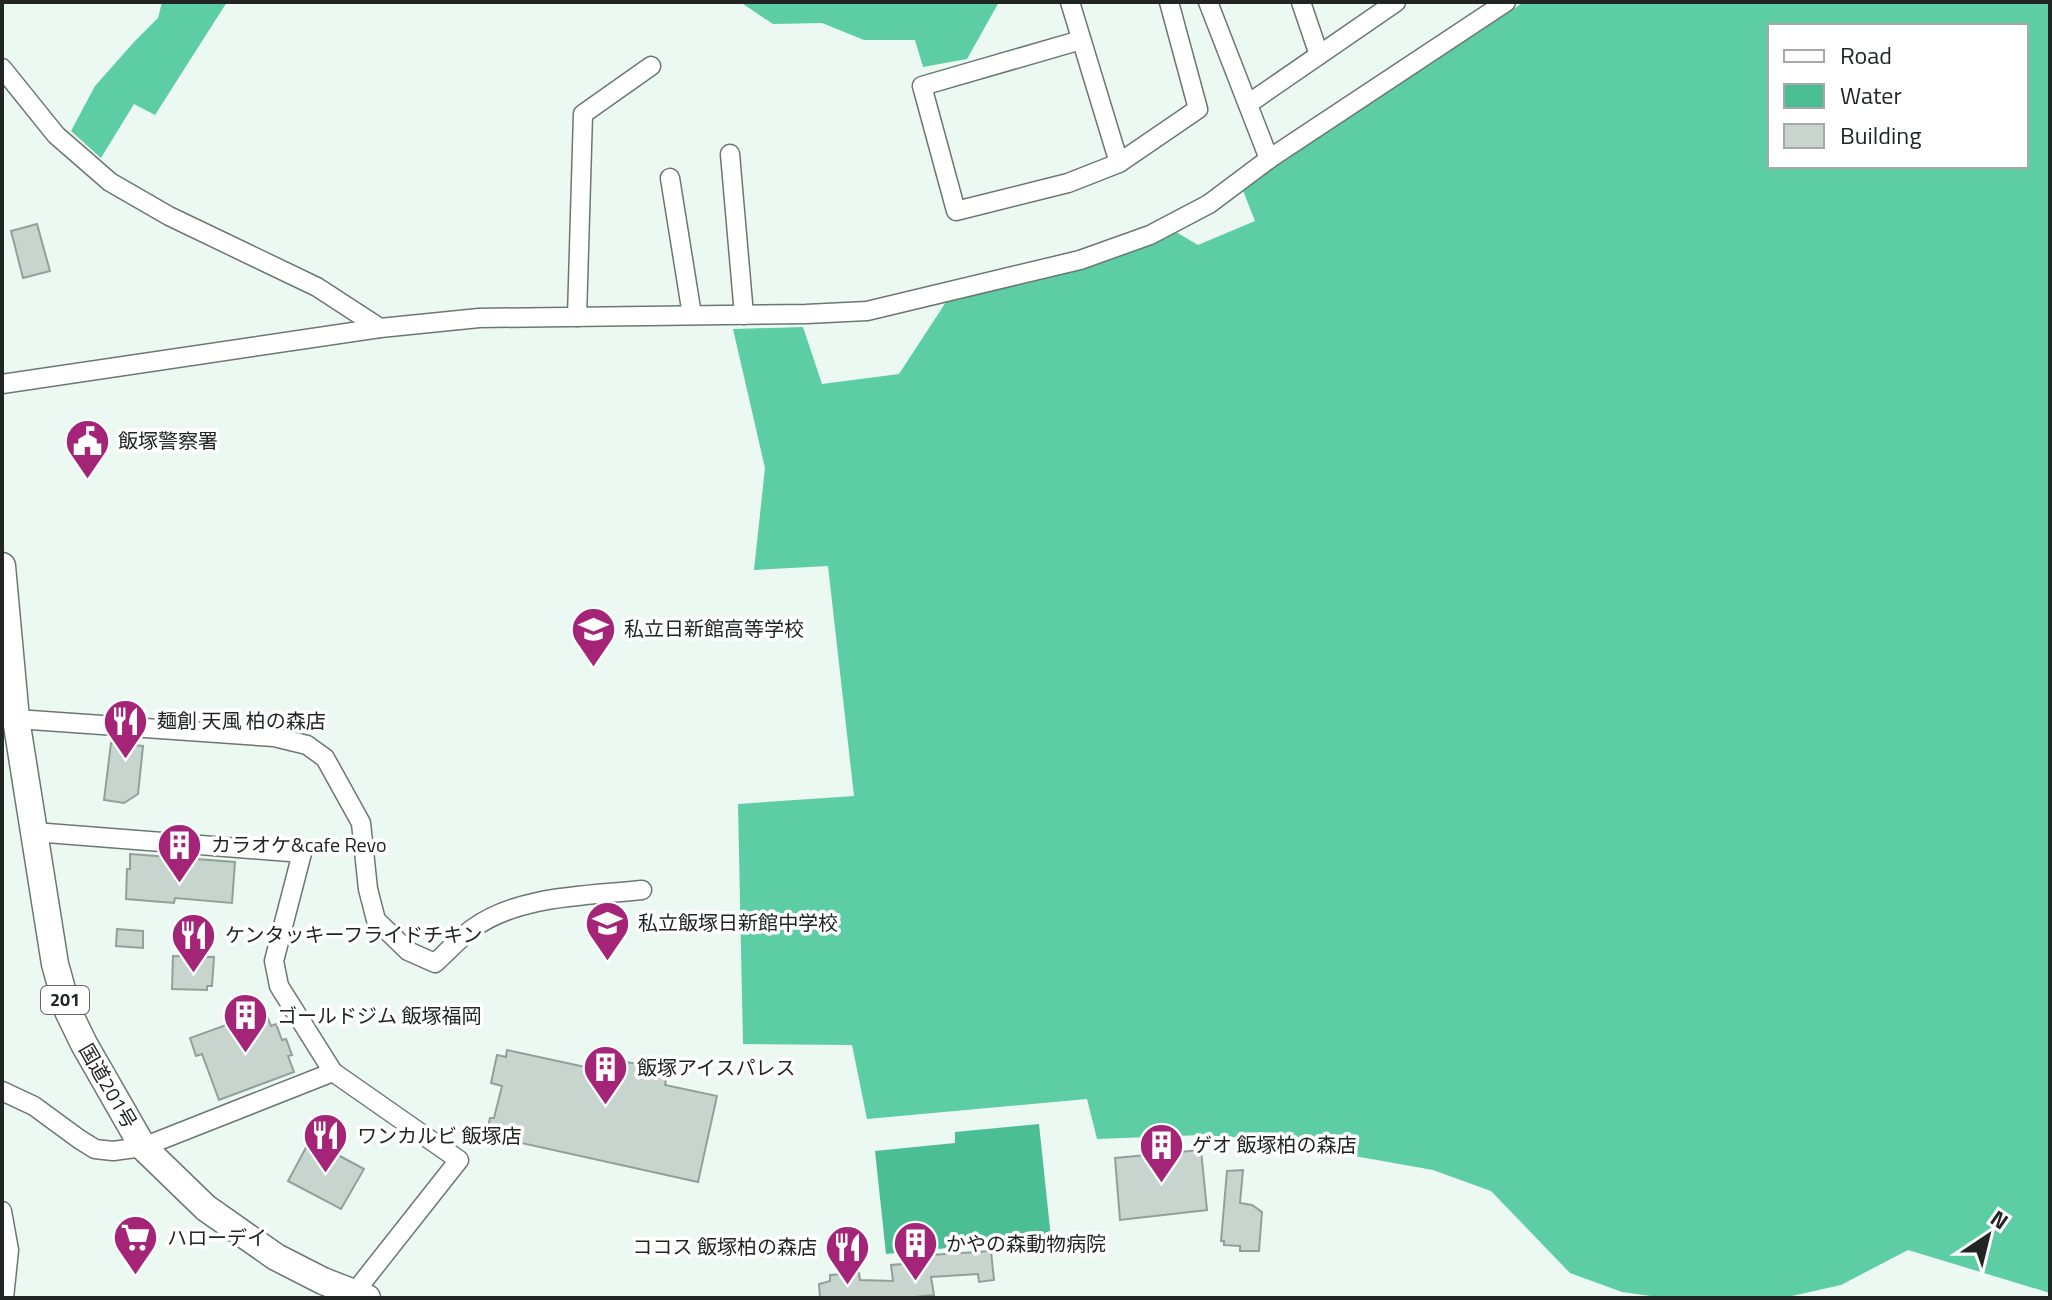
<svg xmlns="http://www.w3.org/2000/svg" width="2052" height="1300" font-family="'Titillium Web','Noto Sans JP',sans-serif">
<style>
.forest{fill:#5dcea3;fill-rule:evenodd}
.water{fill:#4cbe94}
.building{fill:#c7d5ce;stroke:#93a09a;stroke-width:2}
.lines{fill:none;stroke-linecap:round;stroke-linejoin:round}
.minor-casing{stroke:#6b7872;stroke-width:21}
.highway-casing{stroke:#6b7872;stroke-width:29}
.minor{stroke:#fff;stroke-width:18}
.highway{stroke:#fff;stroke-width:26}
.labels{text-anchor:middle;stroke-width:7;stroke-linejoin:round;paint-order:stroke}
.shield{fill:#fff;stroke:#646766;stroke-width:2}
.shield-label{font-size:18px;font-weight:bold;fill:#212624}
.poi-label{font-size:20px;fill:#212624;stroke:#fff;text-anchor:start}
.street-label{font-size:20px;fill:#212624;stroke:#fff}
</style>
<rect width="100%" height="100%" fill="#ebf9f2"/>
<!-- forest -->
<g class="forest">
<path d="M 162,2 L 227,2 L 155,115 L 134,104 L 101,158 L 71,131 L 95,86 L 134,42 L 158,18 Z"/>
<path d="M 740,2 L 999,2 L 967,59 L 923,67 L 915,40 L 864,40 L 822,23 L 773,24 Z"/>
<path d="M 1524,2 L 2050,2 L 2050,1293 L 1908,1250 L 1841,1285 L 1783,1298 L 1665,1298 L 1622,1292 L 1570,1273 L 1491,1191 L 1433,1170 L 1259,1139 L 1202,1135 L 1097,1139 L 1087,1099 L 867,1119 L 852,1045 L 743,1044 L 738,804 L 854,796 L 828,566 L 754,570 L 765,468 L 733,329 L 803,327 L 822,384 L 899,374 L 946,302 L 1088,267 L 1176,232 L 1198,245 L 1255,221 L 1242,188 ZM 1770,26 L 2026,26 L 2026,166 L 1770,166 Z"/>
</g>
<!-- water -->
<path class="water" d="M 1039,1124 L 1051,1238 L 886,1254 L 875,1151 L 955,1143 L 955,1132 Z"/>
<!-- building -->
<g class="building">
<path d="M 37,224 L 50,271 L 23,278 L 11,231 Z"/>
<path d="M 111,743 L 143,746 L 138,794 L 124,803 L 104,800 Z"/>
<path d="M 130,854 L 235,862 L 232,903 L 175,898 L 174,903 L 126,899 L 127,869 L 130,869 Z"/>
<path d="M 117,929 L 143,931 L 143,948 L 116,946 Z"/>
<path d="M 173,956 L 214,957 L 212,986 L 207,986 L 207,990 L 172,989 Z"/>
<path d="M 265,1011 L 271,1026 L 276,1024 L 282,1040 L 286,1039 L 292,1055 L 288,1056 L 294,1072 L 219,1100 L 202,1054 L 196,1056 L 190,1038 Z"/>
<path d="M 507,1050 L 613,1073 L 616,1060 L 668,1070 L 665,1085 L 717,1096 L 698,1182 L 508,1140 L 507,1145 L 485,1140 L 490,1118 L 494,1118 L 502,1086 L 491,1083 L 497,1055 L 506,1057 Z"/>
<path d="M 310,1140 L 364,1169 L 341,1209 L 288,1181 Z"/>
<path d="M 1201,1150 L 1207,1210 L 1120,1220 L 1115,1158 Z"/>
<path d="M 1243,1170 L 1240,1203 L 1252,1205 L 1262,1212 L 1259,1251 L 1240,1251 L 1240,1246 L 1224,1245 L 1224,1241 L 1221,1241 L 1227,1171 Z"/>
<path d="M 991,1251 L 994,1280 L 979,1282 L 978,1274 L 931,1277 L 934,1295 L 906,1298 L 820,1298 L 819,1284 L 830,1281 L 830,1275 L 859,1273 L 860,1280 L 893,1281 L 891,1265 L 915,1263 L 915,1256 Z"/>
</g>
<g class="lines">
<defs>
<g id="minor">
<path d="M 1070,2 L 1119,163"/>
<path d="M 1208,2 L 1269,159"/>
<path d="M 1301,2 L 1319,55"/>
<path d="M 1081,40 L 922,86 L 956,211 L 1068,183 L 1119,163 L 1198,109 L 1169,2"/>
<path d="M 2,68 L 56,135 L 110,182 L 169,216 L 317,287 L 380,328"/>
<path d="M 1248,104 L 1396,2"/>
<path d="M 730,154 L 744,315"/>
<path d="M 670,178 L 692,315"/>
<path d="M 577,317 L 583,114 L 651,66"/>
<path d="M 2,384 L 380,328 L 479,318 L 806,314 L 867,311 L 1080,260 L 1150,235 L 1209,204 L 1269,159 L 1506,2"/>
<path d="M 16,719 L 274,737 L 307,745 L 325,758 L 361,823 L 368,889 L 376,920 L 408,951 L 435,963 C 447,952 459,939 472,929 C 518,895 587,896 642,890"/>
<path d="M 34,832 L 302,853 L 274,961 L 279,986 L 333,1072 L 459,1160 L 354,1293"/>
<path d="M 2,1091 L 34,1106 L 79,1139 L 95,1149 L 113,1151 L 143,1147 L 333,1072"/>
<path d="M 2,1211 L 9,1250 L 4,1298"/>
</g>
<path id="highway" d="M 2,566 L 16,719 L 55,964 L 68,1011 L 84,1044 L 143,1147 L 206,1208 L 276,1257 L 323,1281 L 367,1298"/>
</defs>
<!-- minor casing -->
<use href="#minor" class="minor-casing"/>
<!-- highway casing -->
<use href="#highway" class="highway-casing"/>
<!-- minor -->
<use href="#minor" class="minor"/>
<!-- highway -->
<use href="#highway" class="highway"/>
</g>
<!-- icons -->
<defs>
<symbol id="civic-pin" viewBox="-11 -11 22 30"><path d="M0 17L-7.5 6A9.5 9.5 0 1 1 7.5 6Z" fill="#a42578" stroke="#fff"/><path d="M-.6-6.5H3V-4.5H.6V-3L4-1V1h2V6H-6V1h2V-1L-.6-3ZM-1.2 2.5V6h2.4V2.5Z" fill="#fff"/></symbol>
<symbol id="school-pin" viewBox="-11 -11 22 30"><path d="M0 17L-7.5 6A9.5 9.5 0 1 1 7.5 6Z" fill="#a42578" stroke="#fff"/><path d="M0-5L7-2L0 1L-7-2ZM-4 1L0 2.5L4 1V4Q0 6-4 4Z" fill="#fff"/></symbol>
<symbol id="restaurant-pin" viewBox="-11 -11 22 30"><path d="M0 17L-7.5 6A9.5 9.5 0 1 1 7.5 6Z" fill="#a42578" stroke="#fff"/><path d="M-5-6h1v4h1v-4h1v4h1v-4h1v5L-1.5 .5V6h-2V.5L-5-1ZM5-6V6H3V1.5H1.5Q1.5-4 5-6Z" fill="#fff"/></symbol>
<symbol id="building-pin" viewBox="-11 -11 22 30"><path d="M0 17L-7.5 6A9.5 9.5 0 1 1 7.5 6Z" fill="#a42578" stroke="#fff"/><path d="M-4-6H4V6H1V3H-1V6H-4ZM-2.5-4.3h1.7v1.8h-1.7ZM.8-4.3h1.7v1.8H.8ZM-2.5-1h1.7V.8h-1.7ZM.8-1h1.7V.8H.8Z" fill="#fff"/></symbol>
<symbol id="supermarket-pin" viewBox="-11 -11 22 30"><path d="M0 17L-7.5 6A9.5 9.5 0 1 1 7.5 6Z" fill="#a42578" stroke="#fff"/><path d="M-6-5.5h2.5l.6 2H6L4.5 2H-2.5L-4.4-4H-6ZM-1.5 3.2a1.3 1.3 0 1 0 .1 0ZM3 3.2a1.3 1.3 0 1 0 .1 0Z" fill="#fff"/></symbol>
</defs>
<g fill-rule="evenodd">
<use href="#civic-pin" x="62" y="416" width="51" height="69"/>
<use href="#school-pin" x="568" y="604" width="51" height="69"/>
<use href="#restaurant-pin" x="100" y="696" width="51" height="69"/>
<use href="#building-pin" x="154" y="820" width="51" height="69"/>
<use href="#school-pin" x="582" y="898" width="51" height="69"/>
<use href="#restaurant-pin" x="168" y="910" width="51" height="69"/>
<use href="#building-pin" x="220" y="990" width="51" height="69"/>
<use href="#building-pin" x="580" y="1042" width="51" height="69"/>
<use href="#restaurant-pin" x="300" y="1110" width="51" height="69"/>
<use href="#building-pin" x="1136" y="1120" width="51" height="69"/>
<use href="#supermarket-pin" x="110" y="1212" width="51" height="69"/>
<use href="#building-pin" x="890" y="1218" width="51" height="69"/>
<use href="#restaurant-pin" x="822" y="1222" width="51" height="69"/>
</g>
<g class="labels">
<!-- shield labels -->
<rect class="shield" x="41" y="986" width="48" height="28" rx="6"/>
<g class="shield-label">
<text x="65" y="1006">201</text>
</g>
<!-- poi labels -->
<g class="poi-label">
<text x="118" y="448">飯塚警察署</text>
<text x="624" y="636">私立日新館高等学校</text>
<text x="157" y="728">麺創 天風 柏の森店</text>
<text x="211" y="852">カラオケ&amp;cafe Revo</text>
<text x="638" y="930">私立飯塚日新館中学校</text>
<text x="225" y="942">ケンタッキーフライドチキン</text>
<text x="277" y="1023">ゴールドジム 飯塚福岡</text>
<text x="637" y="1075">飯塚アイスパレス</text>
<text x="357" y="1143">ワンカルビ 飯塚店</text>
<text x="1192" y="1152">ゲオ 飯塚柏の森店</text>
<text x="167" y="1245">ハローデイ</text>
<text x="946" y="1251">かやの森動物病院</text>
<text x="817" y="1254" text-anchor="end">ココス 飯塚柏の森店</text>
</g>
<!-- street labels -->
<g class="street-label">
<text transform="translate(108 1086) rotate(60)" y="7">国道201号</text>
</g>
</g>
<!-- border -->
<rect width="2052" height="1300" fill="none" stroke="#212624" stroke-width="8"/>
<!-- legend -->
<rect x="1768" y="24" width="260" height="144" fill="#ffffff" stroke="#a6a8a7" stroke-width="2"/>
<rect x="1784" y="50" width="40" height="12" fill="#ffffff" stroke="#a6a8a7" stroke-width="2"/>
<text x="1840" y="64" font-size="24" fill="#212624">Road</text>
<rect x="1784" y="84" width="40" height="24" fill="#4cbe94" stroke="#a6a8a7" stroke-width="2"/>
<text x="1840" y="104" font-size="24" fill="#212624">Water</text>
<rect x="1784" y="124" width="40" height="24" fill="#c7d5ce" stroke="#a6a8a7" stroke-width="2"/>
<text x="1840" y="144" font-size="24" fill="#212624">Building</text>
<!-- north arrow -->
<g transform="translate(1988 1236) rotate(35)" stroke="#ffffff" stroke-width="6" paint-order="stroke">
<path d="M0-6L14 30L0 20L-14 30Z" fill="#212624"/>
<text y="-12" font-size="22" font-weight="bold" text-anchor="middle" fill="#212624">N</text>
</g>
</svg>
